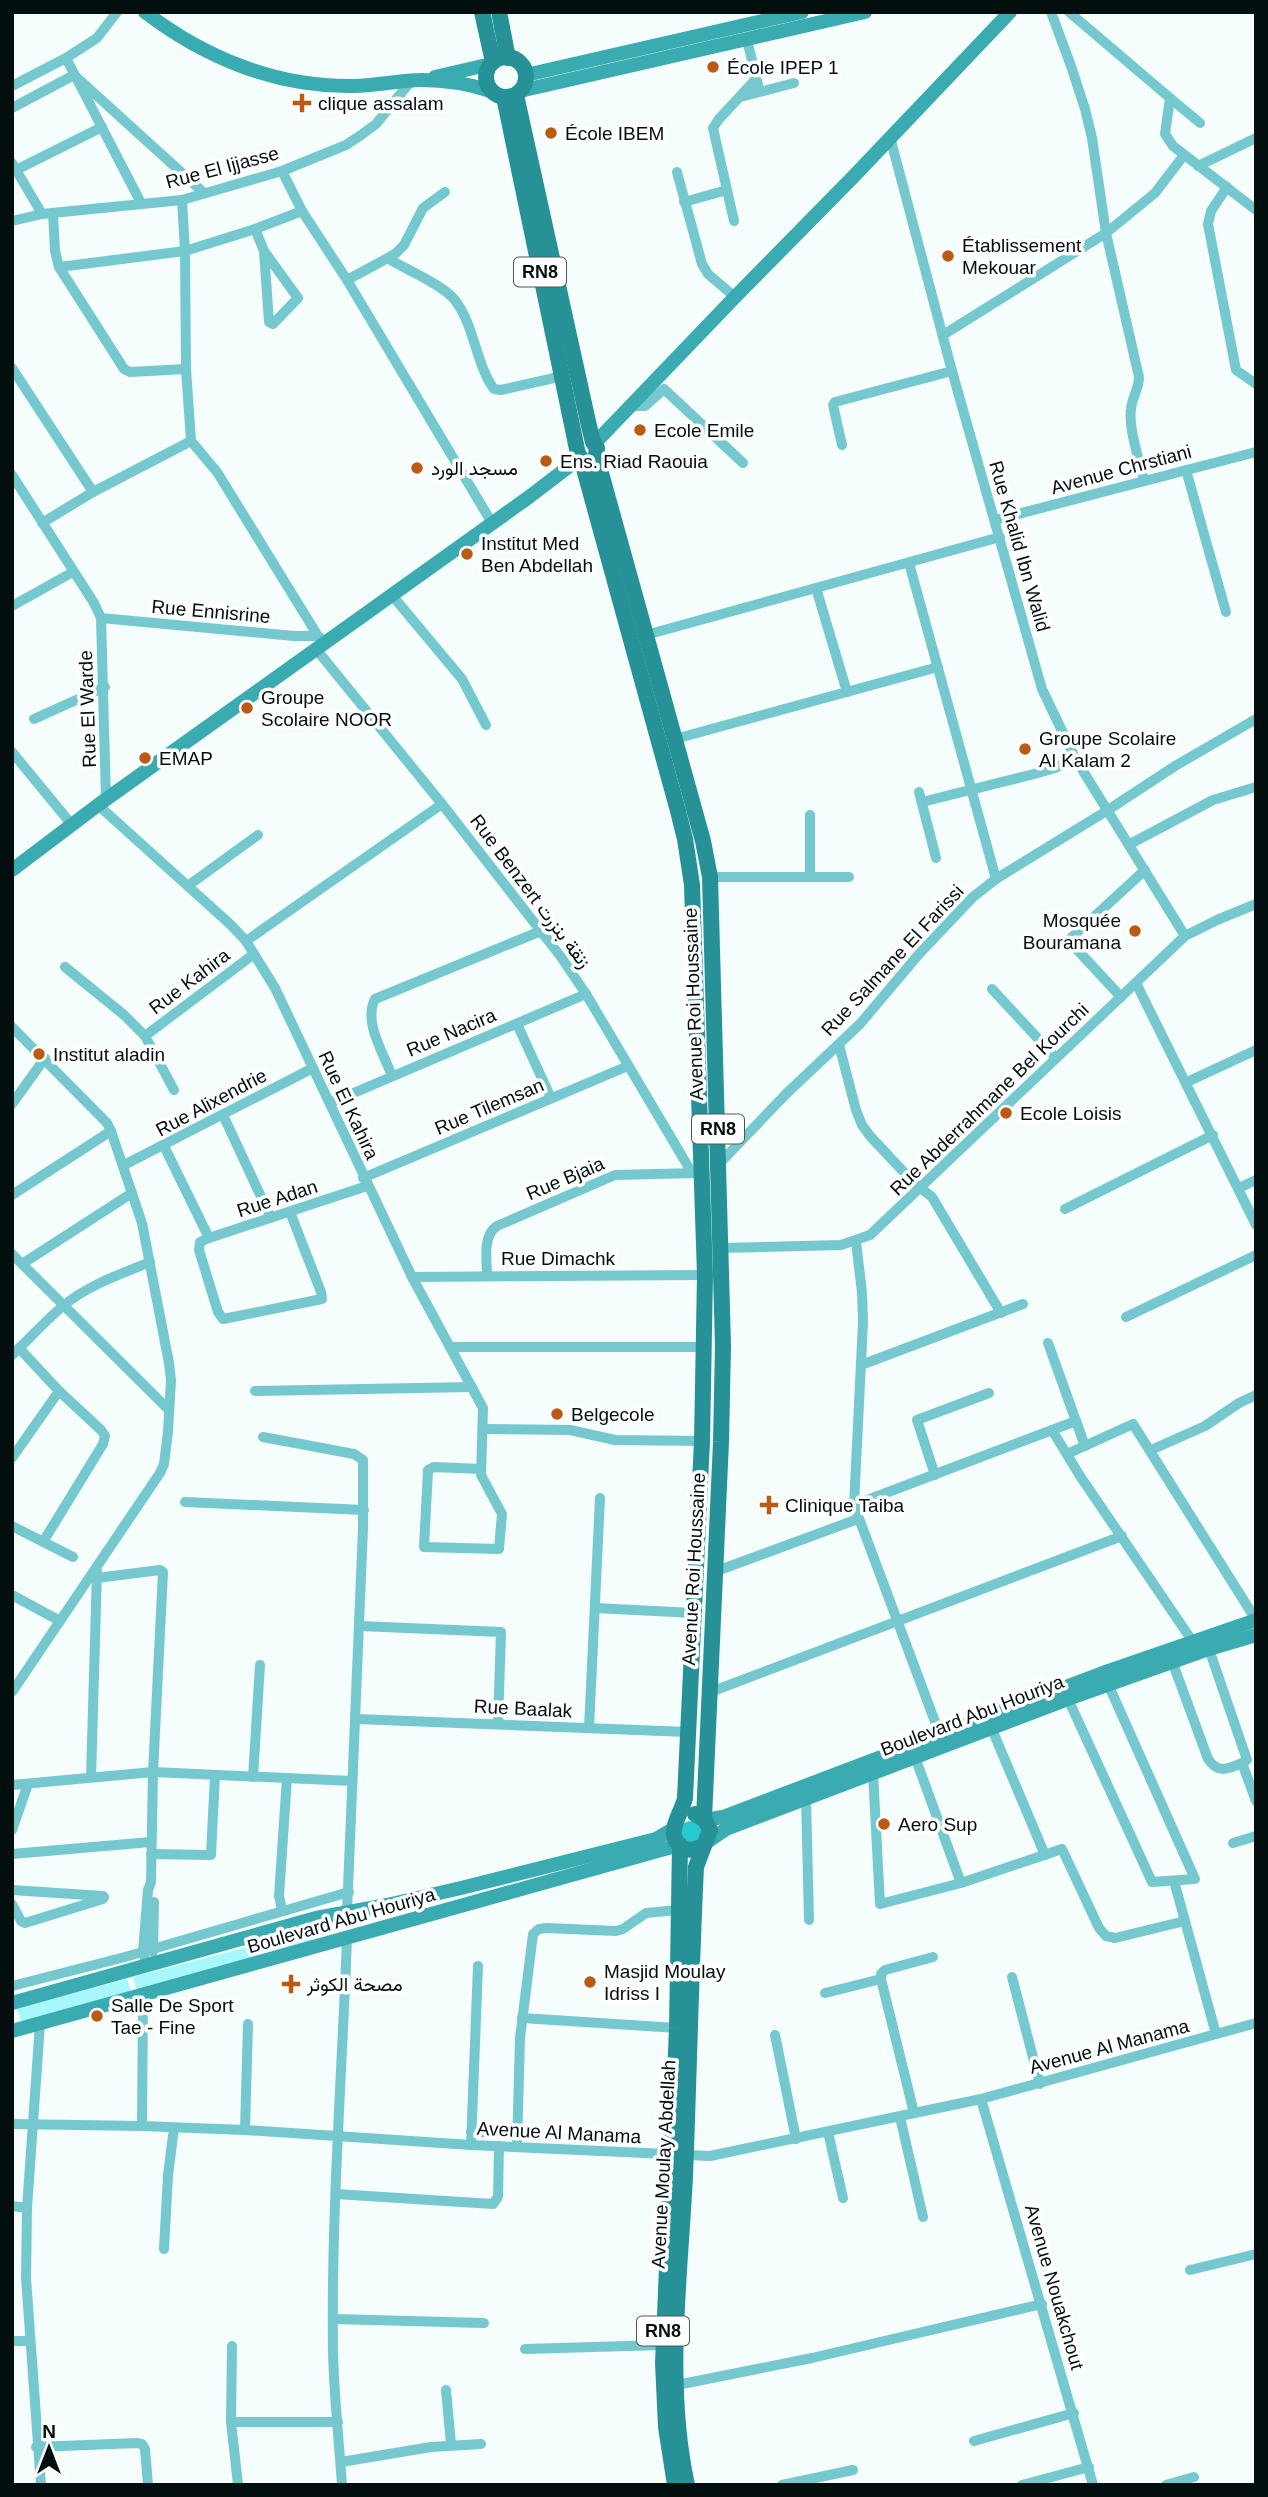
<svg xmlns="http://www.w3.org/2000/svg" width="1268" height="2497" font-family="Helvetica,Vazirmatn,sans-serif">
<style>
.green{fill:#a8f7fb}
.water{fill:#27c8d0}
.lines{fill:none;stroke-linecap:round;stroke-linejoin:round}
.street{stroke:#75c9ce;stroke-width:10}
.secondary{stroke:#3aabb1;stroke-width:14}
.primary{stroke:#269298;stroke-width:16}
.poi-dot{fill:#ba5a13;stroke:#fff;stroke-width:2.5}
.labels{text-anchor:middle;stroke-width:7;stroke-linejoin:round;paint-order:stroke}
.shield{fill:#fff;stroke:#4f5657;stroke-width:2}
.shield-label{font-size:18px;font-weight:bold;fill:#030e0f}
.poi-label{font-size:19px;fill:#030e0f;stroke:#fff;text-anchor:start}
.street-label{font-size:19px;fill:#030e0f;stroke:#fff}
</style>
<rect width="100%" height="100%" fill="#f5fdfd"/>
<!-- green -->
<g class="green">
<path d="M 315,1927 L 318,1941 L 277,1952 L 273,1939 Z"/>
<path d="M 256,1945 L 259,1957 L 137,1991 L 133,1977 Z"/>
<path d="M 127,1979 L 131,1992 L 21,2022 L 17,2008 Z"/>
</g>
<!-- water -->
<circle class="water" cx="691" cy="1832" r="11"/>
<g class="lines">
<!-- street -->
<g class="street">
<path d="M 1051,12 L 1071,66 L 1085,109 L 1092,138 L 1106,233 L 1139,377 C 1139,389 1132,397 1131,409 C 1128,429 1140,461 1144,481"/>
<path d="M 1069,12 L 1170,98 L 1165,134 L 1173,146 L 1256,210"/>
<path d="M 747,40 L 758,85"/>
<path d="M 66,58 L 141,203"/>
<path d="M 12,86 L 66,58 L 97,38 L 117,12"/>
<path d="M 740,97 L 794,83"/>
<path d="M 1170,98 L 1200,123"/>
<path d="M 12,108 L 74,75 L 204,193"/>
<path d="M 890,137 L 952,371 L 1042,689 L 1075,758 L 1185,936"/>
<path d="M 12,163 L 42,214"/>
<path d="M 1198,166 L 1256,138"/>
<path d="M 16,170 L 102,127"/>
<path d="M 282,171 L 302,211 L 347,280 L 492,523"/>
<path d="M 677,172 L 702,264 L 708,274 L 735,297"/>
<path d="M 1227,187 L 1211,211 L 1208,224 L 1236,370 L 1256,384"/>
<path d="M 182,200 L 185,251 L 186,369 L 191,441 L 217,472 L 318,636 L 326,642"/>
<path d="M 684,202 L 727,190"/>
<path d="M 53,213 L 55,251 L 59,267 L 124,369 L 130,372 L 186,369"/>
<path d="M 12,221 L 42,214 L 182,200 L 282,171 L 346,145 L 361,135 L 376,124 L 411,81"/>
<path d="M 734,221 L 713,128 L 719,119 L 756,79"/>
<path d="M 255,229 L 264,251 L 298,298 L 273,324 L 269,322 L 264,251"/>
<path d="M 389,259 C 407,270 441,284 454,299 C 475,325 475,363 494,389 L 501,390 L 563,376"/>
<path d="M 59,267 L 185,251 L 255,229 L 302,211"/>
<path d="M 347,280 L 395,254 L 404,245 L 423,208 L 445,192"/>
<path d="M 943,335 L 1106,233 L 1155,193 L 1184,155"/>
<path d="M 12,368 L 93,492"/>
<path d="M 631,406 L 645,406 L 664,389 L 743,463"/>
<path d="M 842,445 L 833,405 L 835,402 L 952,371"/>
<path d="M 1186,470 L 1226,612"/>
<path d="M 12,475 L 94,603 L 101,618 L 106,799"/>
<path d="M 995,520 L 1256,452"/>
<path d="M 42,523 L 93,492 L 191,441"/>
<path d="M 909,563 L 996,879"/>
<path d="M 816,588 L 847,692"/>
<path d="M 391,594 L 462,679 L 486,725"/>
<path d="M 12,606 L 73,572"/>
<path d="M 101,618 L 294,636 L 318,636"/>
<path d="M 646,635 L 1000,537"/>
<path d="M 316,649 L 442,804 L 561,957 L 586,994 L 692,1173"/>
<path d="M 34,719 L 105,687"/>
<path d="M 675,739 L 938,667"/>
<path d="M 12,752 L 72,825"/>
<path d="M 919,792 L 936,858"/>
<path d="M 922,802 L 1038,773 L 1055,768 L 1075,758"/>
<path d="M 98,805 L 231,925 L 246,941 L 275,988 L 412,1277 L 483,1408 L 481,1475 L 502,1514 L 499,1549 L 424,1547 L 428,1470 L 434,1467 L 481,1469"/>
<path d="M 810,815 L 810,877"/>
<path d="M 1130,844 L 1213,800 L 1256,787"/>
<path d="M 710,877 L 849,877"/>
<path d="M 189,885 L 258,835"/>
<path d="M 246,941 L 442,804"/>
<path d="M 65,967 L 124,1015 L 145,1036 L 174,1090"/>
<path d="M 1136,983 L 1256,1225"/>
<path d="M 992,989 L 1056,1058"/>
<path d="M 1121,997 L 1071,943 L 1070,939 L 1145,870"/>
<path d="M 517,1024 L 551,1098"/>
<path d="M 12,1027 L 107,1123 L 111,1131 L 142,1223 L 169,1363 L 171,1380 L 168,1432 L 164,1464 L 160,1473 L 12,1692"/>
<path d="M 145,1036 L 254,954"/>
<path d="M 839,1045 L 856,1110 L 862,1125 L 870,1136 L 914,1183 L 932,1197 L 1001,1313"/>
<path d="M 392,1076 C 384,1054 363,1022 375,999 L 541,931"/>
<path d="M 1187,1082 L 1256,1050"/>
<path d="M 330,1103 L 586,994"/>
<path d="M 12,1104 L 45,1058"/>
<path d="M 223,1115 L 271,1218"/>
<path d="M 164,1146 L 209,1238"/>
<path d="M 719,1164 L 786,1094 L 860,1024 L 919,954 L 973,897 L 996,879 L 1108,810 L 1175,766 L 1256,719"/>
<path d="M 124,1165 L 313,1068"/>
<path d="M 363,1178 L 628,1066"/>
<path d="M 1239,1188 L 1256,1180"/>
<path d="M 12,1195 L 111,1131"/>
<path d="M 1065,1209 L 1213,1135"/>
<path d="M 290,1212 L 321,1292 L 322,1299 L 223,1319 L 218,1312 L 199,1250 L 200,1242 L 209,1238 L 367,1186"/>
<path d="M 856,1242 L 862,1292 L 863,1322 L 854,1505 L 940,1735"/>
<path d="M 721,1248 L 841,1245 L 870,1235 L 1185,936 L 1217,920 L 1256,904"/>
<path d="M 12,1254 L 169,1410"/>
<path d="M 22,1264 L 132,1193"/>
<path d="M 487,1276 C 487,1260 482,1236 497,1226 L 615,1175 L 697,1173"/>
<path d="M 412,1277 L 705,1275"/>
<path d="M 1126,1317 L 1256,1255"/>
<path d="M 1048,1343 L 1085,1446"/>
<path d="M 452,1347 L 704,1347"/>
<path d="M 19,1348 L 59,1391 L 101,1430 L 105,1436 L 103,1444 L 43,1542"/>
<path d="M 12,1355 C 29,1339 45,1321 63,1306 C 88,1285 121,1274 150,1262"/>
<path d="M 861,1365 L 1023,1304"/>
<path d="M 255,1391 L 472,1387"/>
<path d="M 484,1429 L 570,1430 L 615,1440 L 702,1441"/>
<path d="M 1052,1430 L 1080,1476 L 1193,1642"/>
<path d="M 263,1437 L 354,1454 L 363,1460 L 363,1528 L 347,1912"/>
<path d="M 1151,1450 L 1205,1426 L 1239,1403 L 1256,1395"/>
<path d="M 1067,1454 L 1133,1424 L 1256,1620"/>
<path d="M 12,1458 L 59,1391"/>
<path d="M 935,1475 L 917,1420 L 989,1393"/>
<path d="M 185,1502 L 364,1510"/>
<path d="M 854,1505 L 1076,1421"/>
<path d="M 12,1526 L 73,1557"/>
<path d="M 714,1572 L 858,1519"/>
<path d="M 97,1578 L 160,1570 L 163,1572 L 153,1772 L 151,1882 L 148,1890 L 143,1951 L 147,1966"/>
<path d="M 12,1595 L 60,1621"/>
<path d="M 595,1608 L 694,1613"/>
<path d="M 360,1626 L 501,1632 L 498,1724"/>
<path d="M 1209,1649 L 1247,1760 L 1242,1763 L 1256,1801"/>
<path d="M 1172,1661 L 1208,1759 C 1218,1774 1228,1769 1242,1763"/>
<path d="M 708,1693 L 1122,1536"/>
<path d="M 1068,1699 L 1152,1882 L 1195,1879 L 1108,1684"/>
<path d="M 356,1719 L 688,1732"/>
<path d="M 991,1727 L 1045,1855"/>
<path d="M 589,1728 L 600,1498"/>
<path d="M 915,1757 L 961,1883"/>
<path d="M 873,1773 L 880,1904 L 961,1883 L 1062,1849 L 1099,1928 L 1106,1936 L 1115,1938 L 1185,1921"/>
<path d="M 91,1777 L 97,1571"/>
<path d="M 253,1777 L 260,1665"/>
<path d="M 12,1785 L 153,1772 L 352,1781"/>
<path d="M 806,1798 L 809,1920"/>
<path d="M 12,1830 L 28,1784"/>
<path d="M 1233,1843 L 1256,1836"/>
<path d="M 12,1854 L 151,1842"/>
<path d="M 151,1854 L 211,1855 L 215,1775"/>
<path d="M 1174,1881 L 1216,2034"/>
<path d="M 12,1890 L 103,1896"/>
<path d="M 12,1904 L 21,1921 L 25,1923 L 103,1899 L 104,1897"/>
<path d="M 282,1910 L 279,1896 L 287,1778"/>
<path d="M 153,1952 L 154,1902"/>
<path d="M 1012,1977 L 1040,2084"/>
<path d="M 12,1986 L 125,1957 L 349,1892"/>
<path d="M 825,1993 L 881,1979"/>
<path d="M 522,2018 L 677,2028"/>
<path d="M 40,2024 L 27,2208 L 26,2278 L 41,2485"/>
<path d="M 775,2035 L 796,2139"/>
<path d="M 981,2099 L 1093,2485"/>
<path d="M 914,2113 L 881,1979 L 881,1974 L 885,1970 L 933,1957"/>
<path d="M 900,2117 L 923,2217"/>
<path d="M 12,2124 L 142,2126 L 245,2130 L 471,2145 L 710,2156 L 981,2099 L 1256,2023"/>
<path d="M 142,2126 L 143,1995"/>
<path d="M 245,2130 L 248,2024"/>
<path d="M 471,2132 L 517,2133"/>
<path d="M 828,2132 L 843,2198"/>
<path d="M 471,2145 L 478,1966"/>
<path d="M 517,2147 L 520,2038 L 533,1934 L 539,1929 L 547,1928 L 616,1931 L 623,1929 L 646,1913 L 678,1910"/>
<path d="M 336,2194 L 493,2204 L 498,2197 L 499,2146"/>
<path d="M 12,2206 L 27,2208"/>
<path d="M 164,2249 L 168,2175 L 174,2128"/>
<path d="M 1190,2270 L 1256,2254"/>
<path d="M 333,2319 L 484,2323"/>
<path d="M 12,2341 L 29,2341"/>
<path d="M 232,2346 L 231,2422 L 238,2485"/>
<path d="M 525,2349 L 663,2345"/>
<path d="M 677,2385 L 812,2358 L 1042,2304"/>
<path d="M 446,2390 L 451,2444"/>
<path d="M 231,2422 L 338,2422"/>
<path d="M 974,2441 L 1074,2413"/>
<path d="M 36,2447 L 138,2443 L 142,2444 L 145,2449 L 148,2485"/>
<path d="M 341,2462 L 431,2447 L 481,2444"/>
<path d="M 342,2485 C 339,2441 334,2396 333,2352 C 331,2214 342,2076 347,1938"/>
<path d="M 782,2485 L 853,2470"/>
<path d="M 1022,2485 L 1089,2467"/>
<path d="M 1166,2485 L 1194,2477"/>
</g>
<!-- secondary -->
<g class="secondary">
<path d="M 145,12 C 205,58 276,87 353,86 C 376,86 399,80 422,80 C 445,80 469,84 491,91"/>
<path d="M 526,75 L 802,12"/>
<path d="M 435,77 L 491,64"/>
<path d="M 520,91 L 865,12"/>
<path d="M 594,444 L 735,297 L 855,175 L 1010,12"/>
<path d="M 12,870 L 98,805 L 529,497 L 580,458"/>
<path d="M 705,1820 L 723,1817 L 1108,1671 L 1256,1620"/>
<path d="M 707,1842 L 726,1829 L 1068,1699 L 1209,1649 L 1256,1635"/>
<path d="M 12,2003 L 316,1918 L 387,1905 L 461,1888 L 656,1839 L 673,1829"/>
<path d="M 12,2031 L 679,1845"/>
</g>
<!-- primary -->
<g class="primary">
<path d="M 482,12 L 493,62"/>
<path d="M 499,12 L 508,58"/>
<circle cx="506" cy="77" r="20"/>
<path d="M 516,95 L 589,426 L 593,442 L 597,448 L 596,455 L 703,841 L 710,877 L 723,1346 L 721,1442 L 704,1818"/>
<path d="M 504,97 L 578,454 L 581,458 L 678,811 L 685,839 L 692,885 L 705,1275 L 702,1441 L 685,1798 C 682,1813 664,1834 681,1846 C 688,1852 695,1850 703,1846"/>
<path d="M 675,2485 L 666,2427 L 663,2363 L 677,2028 L 680,1846"/>
<path d="M 687,2485 C 665,2384 680,2278 685,2176 C 689,2073 691,1970 696,1867 L 710,1830 L 705,1820 L 695,1814"/>
</g>
</g>
<!-- markers -->
<g class="poi-dot">
<circle cx="713" cy="67" r="7"/>
<path d="M298.5 92.5h7v7h7v7h-7v7h-7v-7h-7v-7h7z"/>
<circle cx="551" cy="133" r="7"/>
<circle cx="948" cy="256" r="7"/>
<circle cx="640" cy="430" r="7"/>
<circle cx="546" cy="461" r="7"/>
<circle cx="417" cy="468" r="7"/>
<circle cx="467" cy="554" r="7"/>
<circle cx="247" cy="708" r="7"/>
<circle cx="1025" cy="749" r="7"/>
<circle cx="145" cy="758" r="7"/>
<circle cx="1135" cy="931" r="7"/>
<circle cx="39" cy="1054" r="7"/>
<circle cx="1006" cy="1113" r="7"/>
<circle cx="557" cy="1414" r="7"/>
<path d="M765.5 1494.5h7v7h7v7h-7v7h-7v-7h-7v-7h7z"/>
<circle cx="884" cy="1824" r="7"/>
<circle cx="590" cy="1982" r="7"/>
<path d="M287.5 1973.5h7v7h7v7h-7v7h-7v-7h-7v-7h7z"/>
<circle cx="97" cy="2016" r="7"/>
</g>
<g class="labels">
<!-- shield labels -->
<g class="shield">
<rect x="514" y="257.5" width="52" height="29" rx="5"/>
<rect x="692" y="1114.5" width="52" height="29" rx="5"/>
<rect x="637" y="2316.5" width="52" height="29" rx="5"/>
</g>
<g class="shield-label">
<text x="540" y="278">RN8</text>
<text x="718" y="1135">RN8</text>
<text x="663" y="2337">RN8</text>
</g>
<!-- poi labels -->
<g class="poi-label">
<text x="727" y="74">École IPEP 1</text>
<text x="318" y="110">clique assalam</text>
<text x="565" y="140">École IBEM</text>
<text x="962" y="252">Établissement<tspan x="962" dy="22">Mekouar</tspan></text>
<text x="654" y="437">Ecole Emile</text>
<text x="560" y="468">Ens. Riad Raouia</text>
<text x="431" y="475">مسجد الورد</text>
<text x="481" y="550">Institut Med<tspan x="481" dy="22">Ben Abdellah</tspan></text>
<text x="261" y="704">Groupe<tspan x="261" dy="22">Scolaire NOOR</tspan></text>
<text x="1039" y="745">Groupe Scolaire<tspan x="1039" dy="22">Al Kalam 2</tspan></text>
<text x="159" y="765">EMAP</text>
<text x="1121" y="927" text-anchor="end">Mosquée<tspan x="1121" dy="22">Bouramana</tspan></text>
<text x="53" y="1061">Institut aladin</text>
<text x="1020" y="1120">Ecole Loisis</text>
<text x="571" y="1421">Belgecole</text>
<text x="785" y="1512">Clinique Taiba</text>
<text x="898" y="1831">Aero Sup</text>
<text x="604" y="1978">Masjid Moulay<tspan x="604" dy="22">Idriss I</tspan></text>
<text x="307" y="1991">مصحة الكوثر</text>
<text x="111" y="2012">Salle De Sport<tspan x="111" dy="22">Tae - Fine</tspan></text>
</g>
<!-- street labels -->
<g class="street-label">
<text transform="translate(222 167) rotate(-15)" y="7">Rue El Ijjasse</text>
<text transform="translate(1121 469) rotate(-15)" y="7">Avenue Chrstiani</text>
<text transform="translate(1020 546) rotate(74)" y="7">Rue Khalid Ibn Walid</text>
<text transform="translate(211 611) rotate(5)" y="7">Rue Ennisrine</text>
<text transform="translate(87 709) rotate(-92)" y="7">Rue El Warde</text>
<text transform="translate(531 891) rotate(53)" y="7">Rue Benzert زنقة بنزرت</text>
<text transform="translate(892 960) rotate(-47)" y="7">Rue Salmane El Farissi</text>
<text transform="translate(189 981) rotate(-37)" y="7">Rue Kahira</text>
<text transform="translate(693 1004) rotate(-92)" y="7">Avenue Roi Houssaine</text>
<text transform="translate(451 1032) rotate(-23)" y="7">Rue Nacira</text>
<text transform="translate(989 1099) rotate(-44)" y="7">Rue Abderrahmane Bel Kourchi</text>
<text transform="translate(211 1102) rotate(-28)" y="7">Rue Alixendrie</text>
<text transform="translate(349 1105) rotate(65)" y="7">Rue El Kahira</text>
<text transform="translate(489 1106) rotate(-23)" y="7">Rue Tilemsan</text>
<text transform="translate(565 1178) rotate(-23)" y="7">Rue Bjaia</text>
<text transform="translate(277 1198) rotate(-18)" y="7">Rue Adan</text>
<text x="558" y="1265">Rue Dimachk</text>
<text transform="translate(693 1569) rotate(-87)" y="7">Avenue Roi Houssaine</text>
<text transform="translate(523 1708) rotate(3)" y="7">Rue Baalak</text>
<text transform="translate(972 1715) rotate(-21)" y="7">Boulevard Abu Houriya</text>
<text transform="translate(341 1920) rotate(-16)" y="7">Boulevard Abu Houriya</text>
<text transform="translate(1109 2046) rotate(-15)" y="7">Avenue Al Manama</text>
<text transform="translate(559 2132) rotate(3)" y="7">Avenue Al Manama</text>
<text transform="translate(663 2164) rotate(-87)" y="7">Avenue Moulay Abdellah</text>
<text transform="translate(1055 2287) rotate(74)" y="7">Avenue Nouakchout</text>
</g>
</g>
<!-- border -->
<rect width="1268" height="2497" fill="none" stroke="#030e0f" stroke-width="28"/>
<!-- north arrow -->
<g transform="translate(49 2448)" stroke="#ffffff" stroke-width="5" paint-order="stroke">
<path d="M0-5L12 26L0 18L-12 26Z" fill="#030e0f"/>
<text y="-10" font-size="19" font-weight="bold" text-anchor="middle" fill="#030e0f">N</text>
</g>
</svg>
